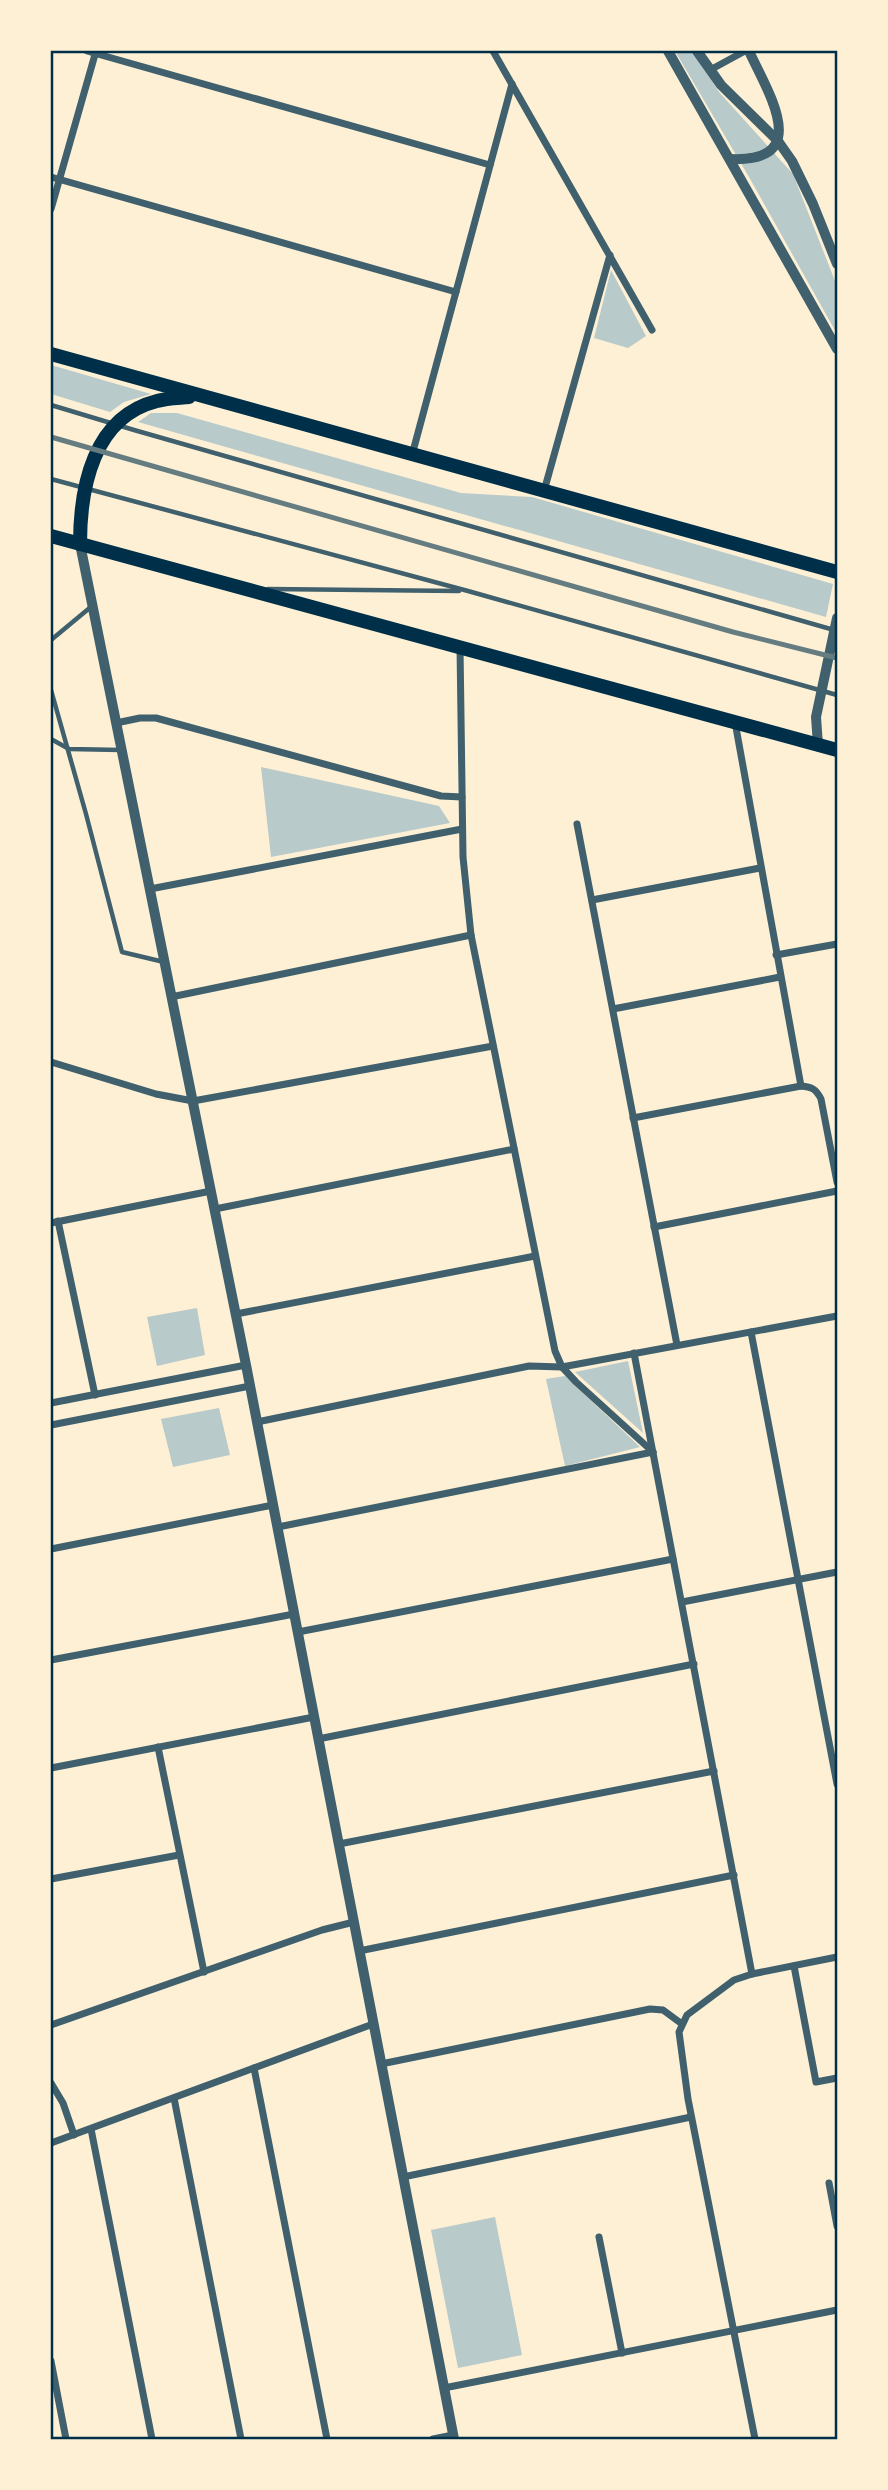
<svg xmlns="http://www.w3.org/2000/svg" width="888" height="2490" font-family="Mulish,sans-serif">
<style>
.green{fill:#b9caca}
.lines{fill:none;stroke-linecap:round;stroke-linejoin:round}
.service{stroke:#3f606c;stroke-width:4.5}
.minor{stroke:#3f606c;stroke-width:7}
.tertiary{stroke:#3f606c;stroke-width:10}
.primary{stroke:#003049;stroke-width:14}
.rail{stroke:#657d81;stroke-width:5}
.neatline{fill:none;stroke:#003049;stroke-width:2.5}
</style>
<rect width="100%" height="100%" fill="#fdf0d5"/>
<!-- green -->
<g class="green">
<path d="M 675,51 L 692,51 L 719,92 L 793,174 L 837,286 L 837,334 L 749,177 Z"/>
<path d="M 611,270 L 646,336 L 628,348 L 594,338 Z"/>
<path d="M 51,365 L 151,394 L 124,402 L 110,412 L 51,394 Z"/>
<path d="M 151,413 L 177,413 L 461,493 L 532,497 L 833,584 L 826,617 L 138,422 Z"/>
<path d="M 261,767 L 439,806 L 450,823 L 271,857 Z"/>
<path d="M 197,1308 L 205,1355 L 157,1366 L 147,1317 Z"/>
<path d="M 628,1361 L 643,1433 L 575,1372 Z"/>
<path d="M 565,1376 L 640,1447 L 565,1466 L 546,1379 Z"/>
<path d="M 219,1408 L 230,1455 L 173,1467 L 161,1419 Z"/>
<path d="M 495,2217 L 522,2355 L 458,2368 L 431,2230 Z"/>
</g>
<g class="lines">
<!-- service -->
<g class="service">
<path d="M 51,405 L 134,430 L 834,630"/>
<path d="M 51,479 L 468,591 L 837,695"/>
<path d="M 268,589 L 459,591"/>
<path d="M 51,640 L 92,606"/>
<path d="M 51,690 L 86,814 L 122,952 L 164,962"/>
<path d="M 51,739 L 69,749 L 121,750"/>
</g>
<!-- minor -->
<g class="minor">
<path d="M 87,51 L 490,165"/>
<path d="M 493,51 L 652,330"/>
<path d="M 710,70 L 745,51"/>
<path d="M 51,177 L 456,292"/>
<path d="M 51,209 L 96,51"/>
<path d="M 412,455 L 512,84"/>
<path d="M 544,491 L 610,255"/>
<path d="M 460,647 L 463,857 L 471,935 L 555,1351 L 562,1367 L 576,1382 L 653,1452"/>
<path d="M 735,722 L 801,1086"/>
<path d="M 116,723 L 140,718 L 156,718 L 441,796 L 462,797"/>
<path d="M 577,824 L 677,1345"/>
<path d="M 150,889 L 462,829"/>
<path d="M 592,900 L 760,868"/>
<path d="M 776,955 L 837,944"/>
<path d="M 171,997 L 471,935"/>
<path d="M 613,1009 L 780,977"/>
<path d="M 51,1062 L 156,1094 L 193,1101 L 493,1046"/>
<path d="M 633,1118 L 801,1086 C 812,1087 816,1089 821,1099 L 837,1182"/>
<path d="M 215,1209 L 514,1149"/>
<path d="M 58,1221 L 95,1395"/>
<path d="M 51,1223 L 211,1191"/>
<path d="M 654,1227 L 837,1191"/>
<path d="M 236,1314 L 535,1256"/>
<path d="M 751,1332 L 837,1784"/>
<path d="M 634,1353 L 752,1974"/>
<path d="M 51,1403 L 246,1365"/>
<path d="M 257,1422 L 529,1366 L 562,1367 L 837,1316"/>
<path d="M 51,1425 L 250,1386"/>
<path d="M 278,1527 L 653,1452"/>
<path d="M 51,1549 L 273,1505"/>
<path d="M 682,1602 L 837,1572"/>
<path d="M 298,1632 L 673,1559"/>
<path d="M 51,1660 L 294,1614"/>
<path d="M 318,1739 L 694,1664"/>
<path d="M 158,1747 L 204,1972"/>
<path d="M 51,1768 L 314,1717"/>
<path d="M 339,1844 L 714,1771"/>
<path d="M 51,1879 L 179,1855"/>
<path d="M 359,1951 L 734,1875"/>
<path d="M 794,1966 L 816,2082 L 837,2078"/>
<path d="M 51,2025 L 322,1930 L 354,1922"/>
<path d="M 381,2064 L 650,2009 L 663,2010 L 682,2024"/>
<path d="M 254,2068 L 327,2439"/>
<path d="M 51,2083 L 63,2103 L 74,2135"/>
<path d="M 174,2098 L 241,2439"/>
<path d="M 91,2129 L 152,2439"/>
<path d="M 51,2143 L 373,2024"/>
<path d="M 403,2177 L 691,2117"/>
<path d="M 829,2183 L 837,2226"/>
<path d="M 599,2237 L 622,2353"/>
<path d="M 51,2361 L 66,2439"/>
<path d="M 444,2388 L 837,2310"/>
<path d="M 433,2439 L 453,2435"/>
<path d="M 755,2439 L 688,2099 L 679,2032 L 687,2015 L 734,1980 L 752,1974 L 837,1957"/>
</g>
<!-- tertiary -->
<g class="tertiary">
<path d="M 668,51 L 837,349"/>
<path d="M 697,51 L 721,85 L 778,141 L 792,161 L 813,204 L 837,264"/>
<path d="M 730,159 C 815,163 767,91 749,51"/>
<path d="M 80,544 L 246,1365 L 454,2439"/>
<path d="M 818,745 L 816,717 L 837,618"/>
</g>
<!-- primary -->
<g class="primary">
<path d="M 51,354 L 837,572"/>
<path d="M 51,536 L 837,750"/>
<path d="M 80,544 C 80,488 93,417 157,401 C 167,398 179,398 189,397"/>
</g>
<!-- rail -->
<path class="rail" d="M 51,437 L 733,632 L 837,658"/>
</g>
<!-- border -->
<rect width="888" height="2490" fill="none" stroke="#fdf0d5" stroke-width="105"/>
<rect x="52" y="52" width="784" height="2386" class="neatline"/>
</svg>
